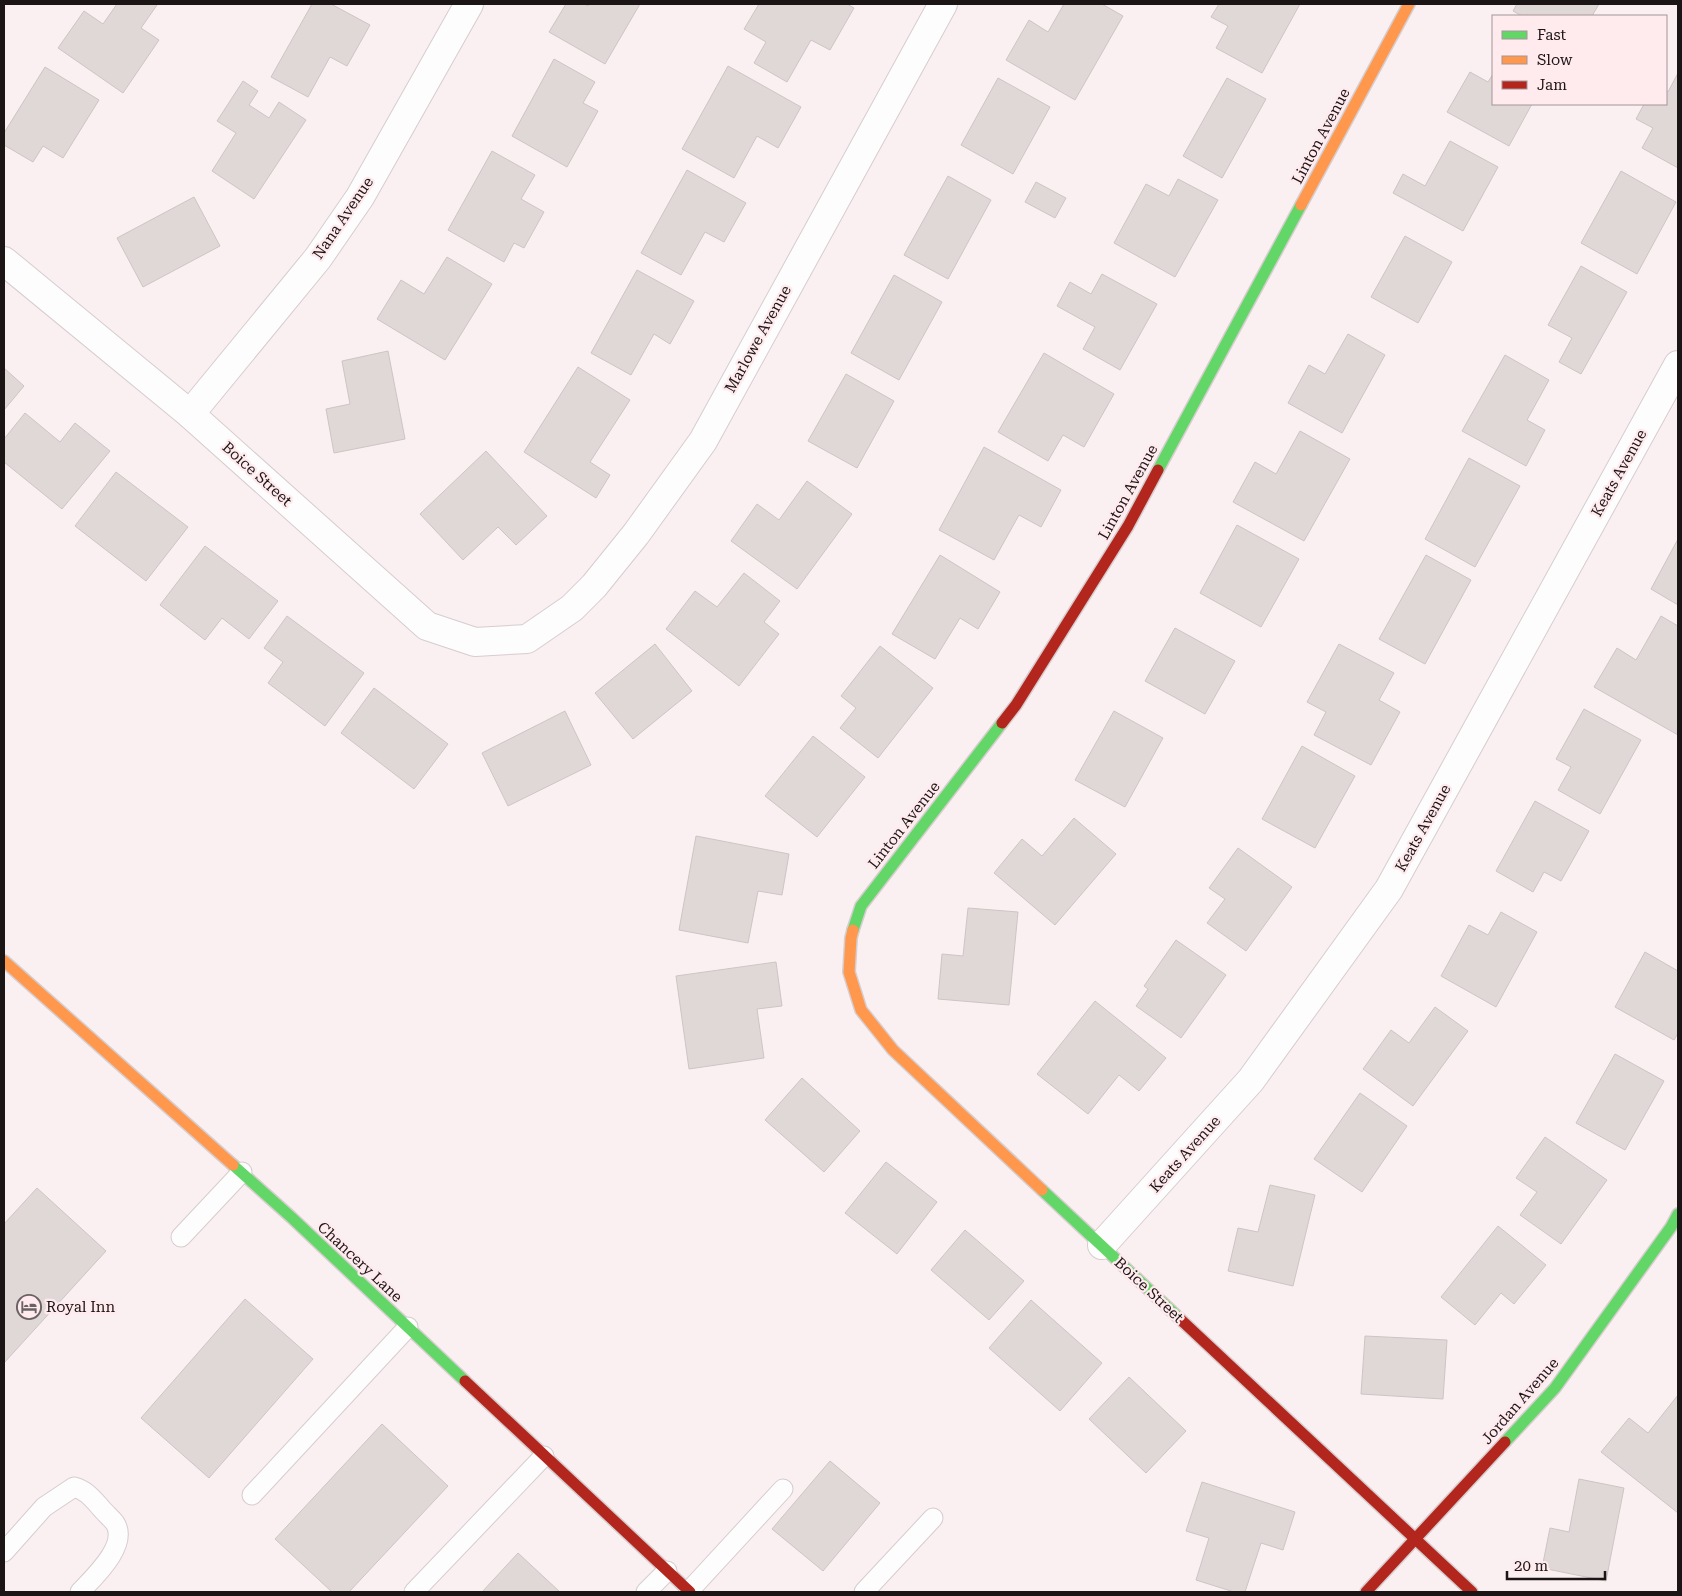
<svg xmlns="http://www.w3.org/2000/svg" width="1682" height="1596" font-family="'Roboto Serif',serif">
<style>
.building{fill:#e0d7d7;stroke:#cdc5c5}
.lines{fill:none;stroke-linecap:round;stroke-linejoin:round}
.lane-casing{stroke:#d6cdce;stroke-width:21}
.street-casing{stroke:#d6cdce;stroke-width:30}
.fast-casing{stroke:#d6cdce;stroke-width:14}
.slow-casing{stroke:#d6cdce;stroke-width:14}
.jam-casing{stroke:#d6cdce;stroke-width:14}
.lane{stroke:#fefdfd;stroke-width:19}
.street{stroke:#fefdfd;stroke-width:28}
.fast{stroke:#63d668;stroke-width:11}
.slow{stroke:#ff974d;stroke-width:11}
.jam{stroke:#b3261e;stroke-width:11}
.labels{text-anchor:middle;stroke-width:4.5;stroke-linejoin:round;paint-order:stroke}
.street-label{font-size:15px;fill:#1c1516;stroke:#ffeaee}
.poi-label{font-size:15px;fill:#1c1516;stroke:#ffeaee;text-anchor:start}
</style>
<rect width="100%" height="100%" fill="#faeff1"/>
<!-- building -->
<g class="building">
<path d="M 117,4 L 155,4 L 157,5 L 141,28 L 159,40 L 123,93 L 58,48 L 84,11 L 103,24 Z"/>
<path d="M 312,4 L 331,4 L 370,25 L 347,66 L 330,57 L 308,97 L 271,77 Z"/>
<path d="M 566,4 L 584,4 L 588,6 L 590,4 L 640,4 L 605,64 L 549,32 Z"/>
<path d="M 759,4 L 847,4 L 854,8 L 830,50 L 811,40 L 787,82 L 754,63 L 766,42 L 744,29 Z"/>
<path d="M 1064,4 L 1102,4 L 1123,16 L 1075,100 L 1006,60 L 1029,20 L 1048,32 Z"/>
<path d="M 1219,4 L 1300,4 L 1262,73 L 1216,48 L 1228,26 L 1211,17 Z"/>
<path d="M 1517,4 L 1599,4 L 1592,16 L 1522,16 L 1513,11 Z"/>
<path d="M 554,59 L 595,82 L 583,103 L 598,111 L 567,167 L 512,136 Z"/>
<path d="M 728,66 L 801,107 L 778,148 L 757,136 L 734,178 L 682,149 Z"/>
<path d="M 45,67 L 99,100 L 63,158 L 43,146 L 33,162 L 4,145 L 4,133 Z"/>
<path d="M 1470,72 L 1488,82 L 1493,74 L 1493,104 L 1532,104 L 1509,146 L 1447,112 Z"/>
<path d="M 1678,73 L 1678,168 L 1642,148 L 1653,128 L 1636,119 L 1644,104 L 1666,104 L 1666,90 L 1668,92 Z"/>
<path d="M 998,78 L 1050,107 L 1013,174 L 961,145 Z"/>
<path d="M 1227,78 L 1266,99 L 1222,178 L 1183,156 Z"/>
<path d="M 243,81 L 258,91 L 249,105 L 269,118 L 279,102 L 306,120 L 254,199 L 212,171 L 236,133 L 217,121 Z"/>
<path d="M 1450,141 L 1498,167 L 1463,231 L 1393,193 L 1403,174 L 1425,186 Z"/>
<path d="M 492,151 L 535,175 L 521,199 L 544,212 L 524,248 L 514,243 L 504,262 L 448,230 Z"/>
<path d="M 687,170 L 746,203 L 724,242 L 705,232 L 681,275 L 641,253 Z"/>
<path d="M 1621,171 L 1676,202 L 1637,274 L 1581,243 Z"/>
<path d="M 948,176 L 991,200 L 948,279 L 904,255 Z"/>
<path d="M 1178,179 L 1218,200 L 1175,277 L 1114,243 L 1146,184 L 1169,196 Z"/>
<path d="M 1036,182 L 1066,198 L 1055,218 L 1025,202 Z"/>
<path d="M 194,197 L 220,246 L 143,287 L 117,238 Z"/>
<path d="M 1405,236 L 1452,262 L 1418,323 L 1371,297 Z"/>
<path d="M 447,257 L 492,284 L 445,360 L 377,319 L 401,280 L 424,294 Z"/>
<path d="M 1581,266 L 1627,292 L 1581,374 L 1559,362 L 1572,338 L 1548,325 Z"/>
<path d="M 637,270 L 694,301 L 670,344 L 654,334 L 631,375 L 591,353 Z"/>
<path d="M 1102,274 L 1157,304 L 1120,370 L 1083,349 L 1095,327 L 1057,306 L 1070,282 L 1091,294 Z"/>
<path d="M 894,275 L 942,302 L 899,380 L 851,353 Z"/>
<path d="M 1348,334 L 1385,355 L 1342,433 L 1288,403 L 1309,365 L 1325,374 Z"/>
<path d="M 388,351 L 405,439 L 334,453 L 326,409 L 350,404 L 342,361 Z"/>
<path d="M 1044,353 L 1114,394 L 1084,447 L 1063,435 L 1048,461 L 998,432 Z"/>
<path d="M 1505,355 L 1549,380 L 1527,420 L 1545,430 L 1526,466 L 1462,431 Z"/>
<path d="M 578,367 L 630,400 L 590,462 L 610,475 L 596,498 L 524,452 Z"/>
<path d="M 4,368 L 24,386 L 4,410 Z"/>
<path d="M 846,374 L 894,401 L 857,468 L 808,441 Z"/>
<path d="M 25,413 L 60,442 L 75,423 L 110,451 L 62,509 L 4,462 L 4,439 Z"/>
<path d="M 1300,431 L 1350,459 L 1304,541 L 1233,502 L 1255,462 L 1276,474 Z"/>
<path d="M 984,447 L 1061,490 L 1041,527 L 1019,515 L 994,560 L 939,530 Z"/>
<path d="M 486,451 L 547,516 L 516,545 L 498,527 L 463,560 L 420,514 Z"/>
<path d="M 1469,458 L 1520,486 L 1475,567 L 1425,539 Z"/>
<path d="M 116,472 L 188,527 L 146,581 L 75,526 Z"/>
<path d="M 807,481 L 852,514 L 797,589 L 731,541 L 757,504 L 779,520 Z"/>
<path d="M 1237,525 L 1299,559 L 1261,627 L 1200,593 Z"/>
<path d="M 1678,539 L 1678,605 L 1651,589 Z"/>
<path d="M 205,546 L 278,601 L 249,639 L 222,618 L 205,640 L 160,605 Z"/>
<path d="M 940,555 L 1000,592 L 978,629 L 960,618 L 935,659 L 892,634 Z"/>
<path d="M 1426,555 L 1471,580 L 1425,664 L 1379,639 Z"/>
<path d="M 744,573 L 780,601 L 764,622 L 779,634 L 739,686 L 666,629 L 695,591 L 717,607 Z"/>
<path d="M 287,616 L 364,673 L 325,726 L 268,683 L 283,662 L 264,648 Z"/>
<path d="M 1661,616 L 1678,626 L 1678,735 L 1594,687 L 1617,648 L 1636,660 Z"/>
<path d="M 1175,628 L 1235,661 L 1205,714 L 1145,681 Z"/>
<path d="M 655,644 L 692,691 L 633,739 L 595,693 Z"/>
<path d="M 1339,644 L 1394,673 L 1379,700 L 1400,712 L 1371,765 L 1314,735 L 1326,712 L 1307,702 Z"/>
<path d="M 880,646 L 933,688 L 878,758 L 840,728 L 856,708 L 841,696 Z"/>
<path d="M 374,688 L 448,744 L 414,789 L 341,733 Z"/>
<path d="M 1584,709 L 1641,740 L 1600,814 L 1558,790 L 1571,767 L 1556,759 Z"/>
<path d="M 565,711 L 591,765 L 508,806 L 482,753 Z"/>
<path d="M 1114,711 L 1163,738 L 1125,807 L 1075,780 Z"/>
<path d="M 813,736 L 865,777 L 817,837 L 765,796 Z"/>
<path d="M 1302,746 L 1355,776 L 1315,848 L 1262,819 Z"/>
<path d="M 1535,801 L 1589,831 L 1561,881 L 1544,872 L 1533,892 L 1496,871 Z"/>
<path d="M 1074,818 L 1116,854 L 1055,925 L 994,873 L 1022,839 L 1042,856 Z"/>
<path d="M 696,836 L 789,854 L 782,895 L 758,891 L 748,943 L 679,930 Z"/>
<path d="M 1238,848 L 1292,887 L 1246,951 L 1207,923 L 1225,899 L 1209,888 Z"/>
<path d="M 968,908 L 1018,912 L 1009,1005 L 938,999 L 942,954 L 963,956 Z"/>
<path d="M 1501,912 L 1537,932 L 1496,1007 L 1441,976 L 1469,925 L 1488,935 Z"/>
<path d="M 1176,940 L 1226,975 L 1181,1038 L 1136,1006 L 1148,989 L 1144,986 Z"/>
<path d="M 1645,952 L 1678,971 L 1678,1033 L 1674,1040 L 1615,1007 Z"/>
<path d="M 776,962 L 782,1006 L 757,1009 L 764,1058 L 689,1069 L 676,976 Z"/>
<path d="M 1095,1001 L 1166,1058 L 1139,1091 L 1119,1075 L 1088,1114 L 1037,1074 Z"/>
<path d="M 1435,1007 L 1468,1031 L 1413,1106 L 1363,1069 L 1391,1030 L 1409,1043 Z"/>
<path d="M 1615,1054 L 1664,1081 L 1625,1150 L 1576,1123 Z"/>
<path d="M 802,1078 L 860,1131 L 824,1172 L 765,1120 Z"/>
<path d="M 1360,1093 L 1407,1126 L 1362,1192 L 1314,1159 Z"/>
<path d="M 1545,1137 L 1607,1180 L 1561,1244 L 1520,1215 L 1537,1192 L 1516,1178 Z"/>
<path d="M 886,1162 L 937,1202 L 897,1254 L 845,1213 Z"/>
<path d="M 1270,1185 L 1315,1195 L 1293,1286 L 1228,1271 L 1238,1228 L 1258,1232 Z"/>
<path d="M 37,1188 L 106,1251 L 4,1363 L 4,1224 Z"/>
<path d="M 1498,1226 L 1546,1265 L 1514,1304 L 1501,1293 L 1475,1325 L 1441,1297 Z"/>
<path d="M 965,1230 L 1024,1281 L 989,1320 L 931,1270 Z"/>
<path d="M 245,1299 L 313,1359 L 209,1478 L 141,1418 Z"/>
<path d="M 1031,1300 L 1102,1363 L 1060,1411 L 989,1348 Z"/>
<path d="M 1365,1336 L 1447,1340 L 1443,1399 L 1361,1394 Z"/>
<path d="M 1129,1377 L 1186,1431 L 1146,1473 L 1089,1419 Z"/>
<path d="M 1678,1395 L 1678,1513 L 1601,1452 L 1629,1418 L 1648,1433 Z"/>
<path d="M 382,1424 L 448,1486 L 349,1592 L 332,1592 L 275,1539 Z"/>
<path d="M 830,1461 L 880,1503 L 823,1571 L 772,1529 Z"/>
<path d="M 1579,1479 L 1624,1488 L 1606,1581 L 1542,1568 L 1550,1528 L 1569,1532 Z"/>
<path d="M 1202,1482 L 1295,1512 L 1283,1550 L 1261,1543 L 1245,1592 L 1234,1592 L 1196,1580 L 1209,1538 L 1186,1531 Z"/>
<path d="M 518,1553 L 560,1592 L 482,1592 Z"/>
</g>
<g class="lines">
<defs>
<g id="lane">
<path d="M 181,1237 L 242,1172"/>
<path d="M 252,1495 L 408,1327"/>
<path d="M 4,1552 L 44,1507 L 74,1487 C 86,1490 93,1499 101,1508 C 105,1513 111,1518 115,1523 C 129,1545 94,1577 80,1592"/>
<path d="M 689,1591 L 783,1489"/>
<path d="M 414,1592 L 544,1456"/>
<path d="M 646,1592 L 667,1571"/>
<path d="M 864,1592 L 933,1518"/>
</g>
<g id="street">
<path d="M 4,261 L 190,414 L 427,626 L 475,642 L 527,639 L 572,608 L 594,586 L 636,534 L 703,441 L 943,4"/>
<path d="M 190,414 L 318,258 L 360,197 L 469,4"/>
<path d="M 1102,1245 L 1251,1080 L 1389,889 L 1678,365"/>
</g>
<g id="fast">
<path d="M 1158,470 L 1301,205"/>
<path d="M 853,930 L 861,906 L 1002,723"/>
<path d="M 233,1165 L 291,1217 L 465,1381"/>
<path d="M 1042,1190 L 1179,1318"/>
<path d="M 1505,1442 L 1555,1388 L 1671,1227 L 1678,1214"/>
</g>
<g id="slow">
<path d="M 1301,205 L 1409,4"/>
<path d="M 853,930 L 851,938 L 849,972 L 861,1010 L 893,1050 L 1042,1190"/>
<path d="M 4,961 L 233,1165"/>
</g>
<g id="jam">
<path d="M 1002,723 L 1016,705 L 1128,526 L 1158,470"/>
<path d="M 1179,1318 L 1472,1592"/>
<path d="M 465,1381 L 690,1592"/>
<path d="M 1366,1592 L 1505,1442"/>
</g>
</defs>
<!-- lane casing -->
<use href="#lane" class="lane-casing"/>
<!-- street casing -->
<use href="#street" class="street-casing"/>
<!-- fast casing -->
<use href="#fast" class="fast-casing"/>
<!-- slow casing -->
<use href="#slow" class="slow-casing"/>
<!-- jam casing -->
<use href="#jam" class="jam-casing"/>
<!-- lane -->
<use href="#lane" class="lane"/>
<!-- street -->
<use href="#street" class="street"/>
<!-- fast -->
<use href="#fast" class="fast"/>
<!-- slow -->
<use href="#slow" class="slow"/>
<!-- jam -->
<use href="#jam" class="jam"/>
</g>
<!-- icons -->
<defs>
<symbol id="hotel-ring" viewBox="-11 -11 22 22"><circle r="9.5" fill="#ffeaee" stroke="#6a6163" stroke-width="1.5"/><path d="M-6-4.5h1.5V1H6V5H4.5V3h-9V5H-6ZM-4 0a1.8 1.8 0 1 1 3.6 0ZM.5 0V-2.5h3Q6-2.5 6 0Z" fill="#6a6163"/></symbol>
</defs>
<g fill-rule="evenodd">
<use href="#hotel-ring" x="15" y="1293" width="28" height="28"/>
</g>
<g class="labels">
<!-- street labels -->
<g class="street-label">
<text transform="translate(1321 136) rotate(-62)" y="5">Linton Avenue</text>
<text transform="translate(343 218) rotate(-56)" y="5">Nana Avenue</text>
<text transform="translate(758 339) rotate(-61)" y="5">Marlowe Avenue</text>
<text transform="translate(1619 473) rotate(-61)" y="5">Keats Avenue</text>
<text transform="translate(257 474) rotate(42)" y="5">Boice Street</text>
<text transform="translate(1128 492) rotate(-61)" y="5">Linton Avenue</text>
<text transform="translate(904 825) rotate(-52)" y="5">Linton Avenue</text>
<text transform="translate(1423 828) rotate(-61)" y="5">Keats Avenue</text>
<text transform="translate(1185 1154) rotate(-48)" y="5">Keats Avenue</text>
<text transform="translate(360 1262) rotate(43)" y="5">Chancery Lane</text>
<text transform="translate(1149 1290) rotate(43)" y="5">Boice Street</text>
<text transform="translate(1520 1401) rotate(-49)" y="5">Jordan Avenue</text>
</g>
<!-- poi labels -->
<g class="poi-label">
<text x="46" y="1312">Royal Inn</text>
</g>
</g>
<!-- border -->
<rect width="1682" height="1596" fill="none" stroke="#1c1516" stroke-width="10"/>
<!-- legend -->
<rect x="1492" y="15" width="175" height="90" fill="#ffeaee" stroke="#a49598"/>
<rect x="1502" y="31" width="25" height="8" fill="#63d668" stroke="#a49598"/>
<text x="1537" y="40" font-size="15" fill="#1c1516">Fast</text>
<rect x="1502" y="56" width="25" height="8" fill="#ff974d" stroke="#a49598"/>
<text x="1537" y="65" font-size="15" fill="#1c1516">Slow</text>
<rect x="1502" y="81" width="25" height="8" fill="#b3261e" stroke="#a49598"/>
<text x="1537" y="90" font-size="15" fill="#1c1516">Jam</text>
<!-- scale -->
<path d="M1507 1571v8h98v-8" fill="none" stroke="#1c1516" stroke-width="2.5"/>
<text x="1514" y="1571" font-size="15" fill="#1c1516" stroke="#ffeaee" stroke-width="4" paint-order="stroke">20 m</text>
</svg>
